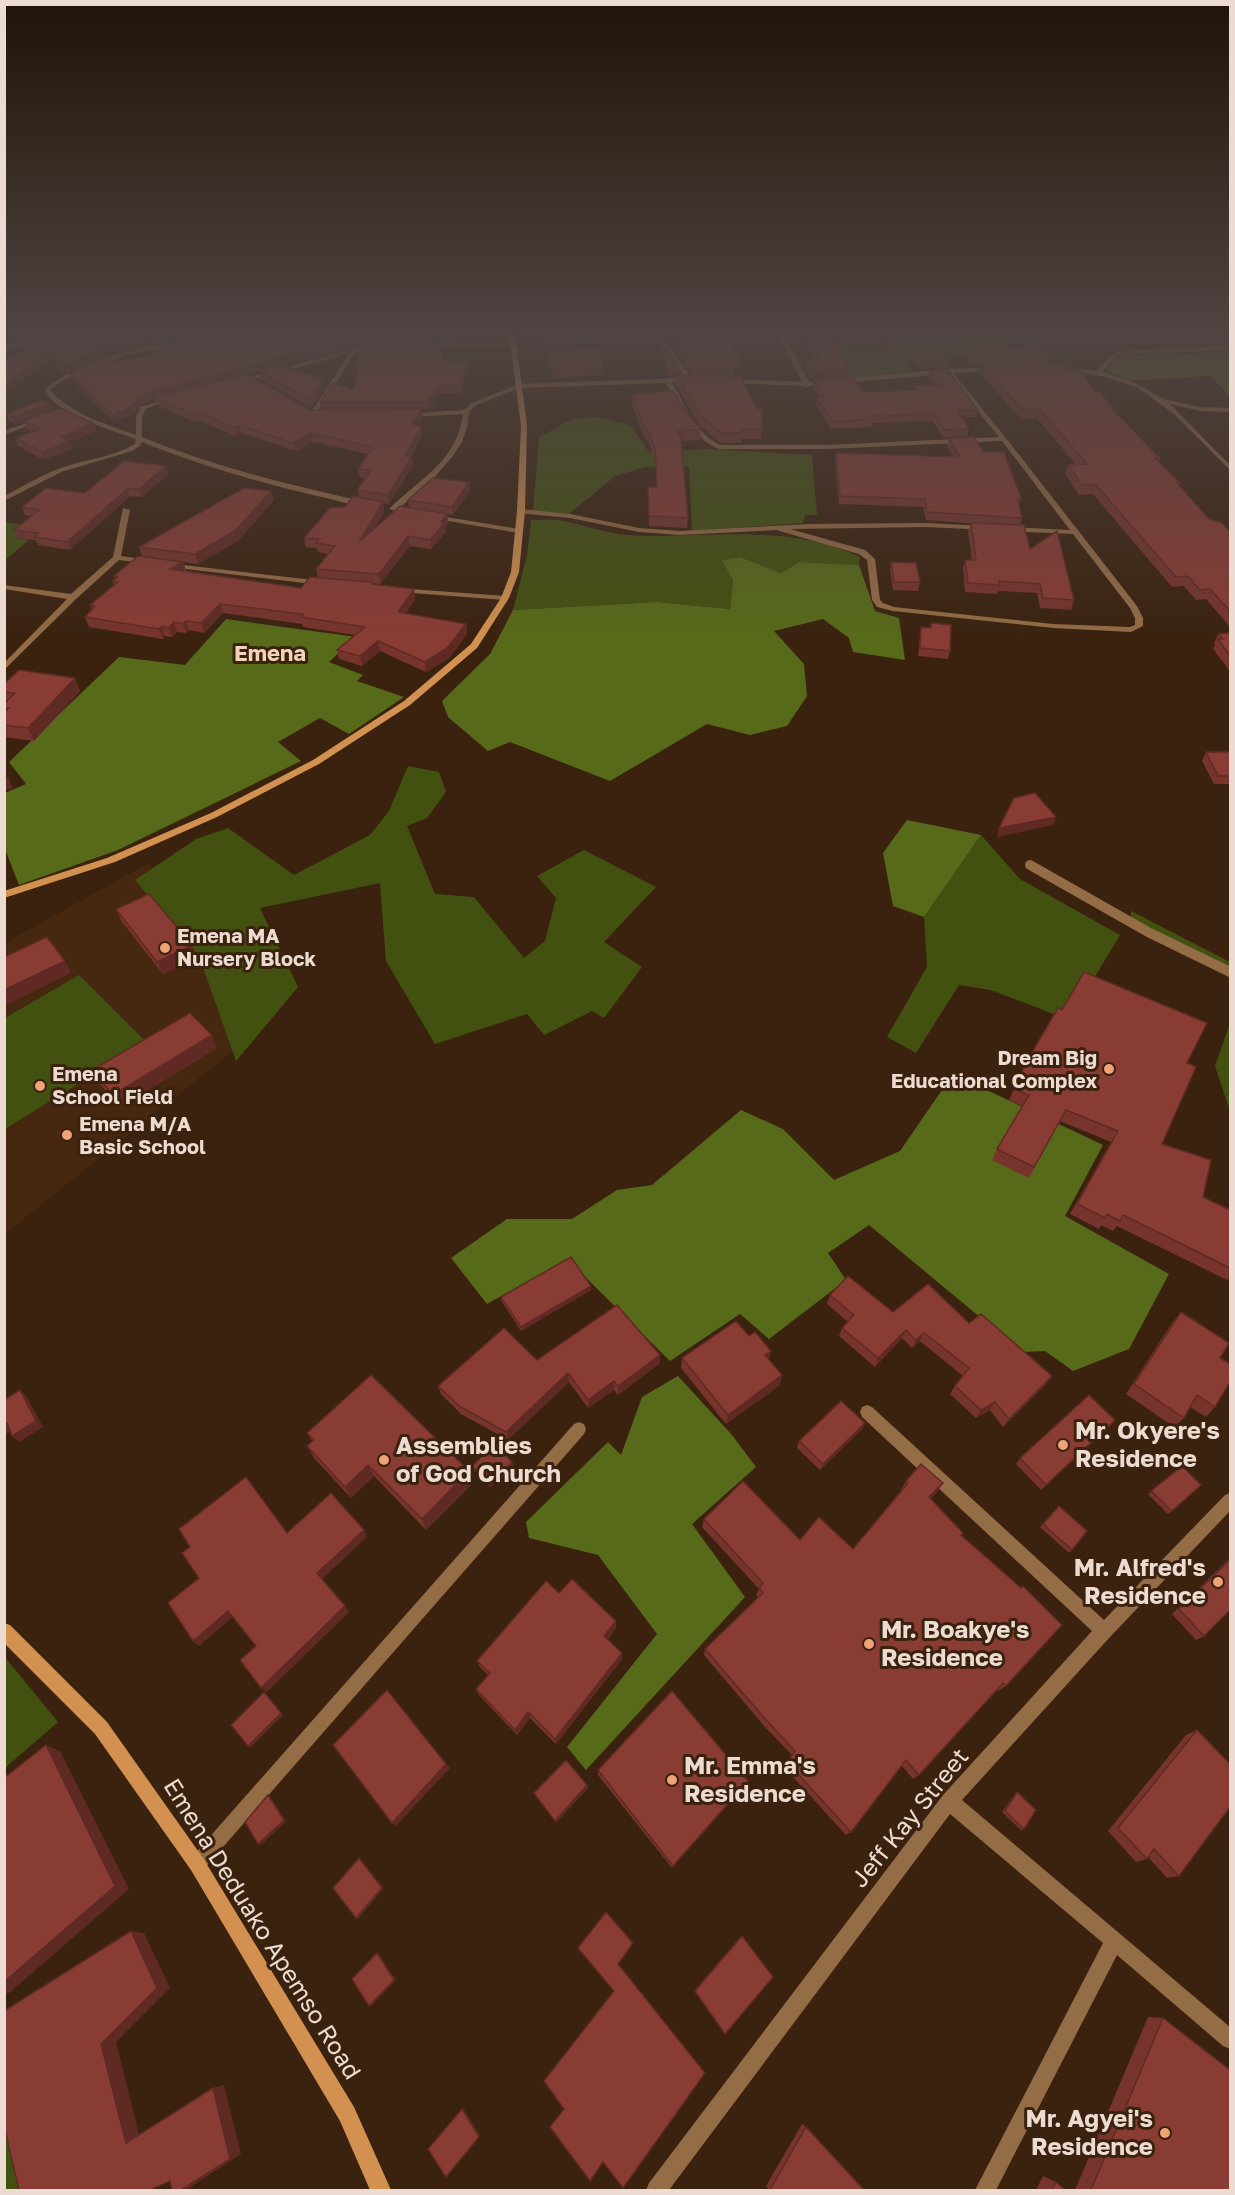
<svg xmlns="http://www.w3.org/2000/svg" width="1235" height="2195" font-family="'Golos Text',sans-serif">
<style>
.built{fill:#46270f}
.green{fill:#42510f}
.forest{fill:#576a19}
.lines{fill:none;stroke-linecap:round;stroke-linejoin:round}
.stream{stroke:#5d9db7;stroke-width:4}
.lane-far1{stroke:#946c45;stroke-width:6}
.lane{stroke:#946c45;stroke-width:10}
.street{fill:#946c45;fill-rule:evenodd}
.secondary{fill:#d29150;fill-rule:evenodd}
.wall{fill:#76342d}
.shaded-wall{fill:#602a24}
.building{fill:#893c34;stroke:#602a24;stroke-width:1.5}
.poi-dot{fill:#efa376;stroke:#3a220f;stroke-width:2}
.labels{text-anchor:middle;stroke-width:6;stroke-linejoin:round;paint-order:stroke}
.poi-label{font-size:20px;font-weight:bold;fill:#ecdbd0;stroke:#3a220f;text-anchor:start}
.far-district-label{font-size:22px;font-weight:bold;fill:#f4d3bc;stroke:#3a220f}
.near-poi-label{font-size:24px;font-weight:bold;fill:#ecdbd0;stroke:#3a220f;text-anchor:start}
.near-street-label{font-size:24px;fill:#ecdbd0;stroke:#3a220f}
</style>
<rect width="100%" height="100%" fill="#3a220f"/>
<!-- built -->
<path class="built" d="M 149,863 L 253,1035 L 5,1234 L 5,943 Z"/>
<!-- green -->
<g class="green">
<path d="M 882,334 L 1022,334 L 1022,336 L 1002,335 L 1011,352 L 907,360 L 915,373 L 824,380 L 804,341 L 836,339 C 849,352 871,348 888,347 Z"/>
<path d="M 597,417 L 630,425 L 649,452 L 707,449 L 812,455 L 817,515 L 805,515 L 803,523 L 692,531 L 689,467 L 646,467 L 615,476 L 569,514 L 533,511 L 539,437 L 572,419 Z"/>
<path d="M 531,520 C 542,520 553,519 563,521 C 584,525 605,533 626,535 C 706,540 784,521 860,557 L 859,565 L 799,562 L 781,573 L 740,557 L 723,560 L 733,579 L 730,609 L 657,602 L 513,610 L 527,555 Z"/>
<path d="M 4,522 L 43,527 L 26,529 L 15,538 L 29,540 L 5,560 Z"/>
<path d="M 408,766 L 439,772 L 446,792 L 427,818 L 407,826 L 435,894 L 474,897 L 524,958 L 545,941 L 556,898 L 537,876 L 584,850 L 656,887 L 604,942 L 642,967 L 604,1018 L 592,1011 L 544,1035 L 527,1014 L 435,1044 L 386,961 L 380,883 L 260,908 L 298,987 L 236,1061 L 199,956 L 135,880 L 196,839 L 228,828 L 294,875 L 370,835 L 389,811 Z"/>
<path d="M 981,835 L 1020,879 L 1120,935 L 1069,1020 L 991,990 L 959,985 L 916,1053 L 887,1037 L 927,967 L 924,917 Z"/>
<path d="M 1131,911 L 1230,962 L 1230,968 L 1131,918 Z"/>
<path d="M 79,975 L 146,1042 L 5,1129 L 5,1018 Z"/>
<path d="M 1230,1023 L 1230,1111 L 1215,1066 Z"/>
<path d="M 4,1656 L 58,1722 L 5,1768 L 4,1768 Z"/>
<path d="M 5,2106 L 18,2190 L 5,2190 Z"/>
</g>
<!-- forest -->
<g class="forest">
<path d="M 1230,352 L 1230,396 L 1210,376 L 1132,381 L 1106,371 L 1114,360 L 1122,356 Z"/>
<path d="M 740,557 L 781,573 L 799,562 L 859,565 L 875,611 L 899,618 L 905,660 L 853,652 L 849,638 L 823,619 L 774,631 L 804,664 L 807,696 L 787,726 L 750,735 L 707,724 L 610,781 L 510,742 L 488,751 L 448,717 L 442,701 L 490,654 L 513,610 L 657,602 L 730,609 L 733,580 L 722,560 Z"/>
<path d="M 226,619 L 356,637 L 329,662 L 363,675 L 357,681 L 404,697 L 349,734 L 320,718 L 278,742 L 301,761 L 118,850 L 19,885 L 5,849 L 5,793 L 26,784 L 9,762 L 119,657 L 185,665 Z"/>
<path d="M 907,820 L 981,835 L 924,917 L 893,906 L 883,853 Z"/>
<path d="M 953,1074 L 1103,1145 L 1065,1216 L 1169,1274 L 1129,1349 L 1073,1371 L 1045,1351 L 1022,1352 L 869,1225 L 828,1253 L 846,1280 L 769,1339 L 740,1314 L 670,1361 L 567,1259 L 487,1304 L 451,1258 L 507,1219 L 572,1219 L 617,1190 L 652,1185 L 741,1110 L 783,1129 L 834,1180 L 900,1151 Z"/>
<path d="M 678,1376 L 732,1435 L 756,1467 L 692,1524 L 745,1597 L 586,1770 L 567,1747 L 657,1634 L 598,1555 L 529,1538 L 526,1522 L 608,1442 L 621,1455 L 642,1397 Z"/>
</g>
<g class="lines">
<!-- stream -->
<path class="stream" d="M 4,348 L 22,343"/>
<!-- lane-far1 -->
<path class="lane-far1" d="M 780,334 L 807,384"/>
<!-- lane -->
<path class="lane" d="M 1030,865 L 1148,932 L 1230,972"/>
<!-- street -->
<g class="street">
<path d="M 539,334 L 564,334 L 513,339 L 510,337 Z"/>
<path d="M 656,334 L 662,334 L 691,378 L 694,380 L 672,382 C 684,404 696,434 720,445 L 826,445 L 999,437 L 947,374 L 807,386 L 727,383 L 724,381 L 727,379 L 807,382 L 948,369 L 998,367 L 996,370 L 953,373 L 1006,438 L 1137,606 L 1143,618 L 1143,626 L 1131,632 L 1053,628 L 893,611 L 877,607 L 872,600 L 867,560 L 859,554 L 776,530 L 680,535 L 639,532 L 570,518 L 518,513 L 517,511 L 521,509 L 570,514 L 639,528 L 680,531 L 810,524 L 926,523 L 985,526 L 988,526 L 988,530 L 926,527 L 790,529 L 865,550 L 875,559 L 880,600 L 883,603 L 894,607 L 1053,624 L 1130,627 L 1135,625 L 1135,618 L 1130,608 L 1073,534 L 1006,531 L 1006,527 L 1009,527 L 1070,530 L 1002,441 L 826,449 L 719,449 C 692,439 679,406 666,383 L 520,388 L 476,405 L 469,412 L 467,427 L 462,442 L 453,456 L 432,480 L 396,511 L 389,509 C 420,478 456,463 463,414 L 408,417 L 405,415 L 406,414 L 464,410 L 472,403 L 519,384 L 685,378 Z"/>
<path d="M 176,341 L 178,344 C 133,355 87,360 50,390 C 72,415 106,424 136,435 L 136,416 L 141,407 L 172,397 L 172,399 L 146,409 L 142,416 L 142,437 C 215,467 290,485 367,502 L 367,506 C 351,506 333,499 317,496 C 257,482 199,465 142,442 L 140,446 L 132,451 L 61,472 L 4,501 L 4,496 C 24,486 43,474 64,467 C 87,459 113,457 135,444 L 136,439 C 112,430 52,414 45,389 C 83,358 130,352 176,341 Z"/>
<path d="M 516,342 L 514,345 L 424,348 L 421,346 L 424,344 Z"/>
<path d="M 377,346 L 379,349 L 356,352 L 316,414 L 313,416 L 310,414 L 349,354 L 239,383 L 236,381 L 354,349 Z"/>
<path d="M 1230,346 L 1230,350 L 1122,355 L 1117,356 L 1102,372 L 1131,381 L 1164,399 L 1200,407 L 1230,408 L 1230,412 L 1200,411 L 1170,404 L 1230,465 L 1230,470 L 1174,414 L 1138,388 L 1106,377 L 1047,367 L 1050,365 L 1096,371 L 1113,354 L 1121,351 Z"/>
<path d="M 38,419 L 43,420 L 4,435 L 4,431 Z"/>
<path d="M 123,508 L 130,510 L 121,556 L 149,560 L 152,560 L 152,564 L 119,560 L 76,599 L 4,670 L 4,663 L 67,599 L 4,589 L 4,585 L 71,594 L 113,557 Z"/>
<path d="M 428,514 L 519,529 L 523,531 L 519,533 L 431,518 L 427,516 Z"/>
<path d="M 166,563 L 322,581 L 326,583 L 322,585 L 169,567 L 166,567 Z"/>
<path d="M 396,588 L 505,596 L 509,598 L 505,600 L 399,592 L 395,590 Z"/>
<path d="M 867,1405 L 872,1407 L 1104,1620 L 1225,1495 L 1230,1493 L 1230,1511 L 1110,1637 L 962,1800 L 1230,2027 L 1230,2049 L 1223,2046 L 1117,1955 L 996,2190 L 975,2190 L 1103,1943 L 950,1814 L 669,2190 L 646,2190 L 649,2183 L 943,1795 L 1092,1631 L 862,1417 L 860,1412 L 862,1407 Z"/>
<path d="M 579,1422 L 584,1424 L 586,1429 L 584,1434 L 203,1870 L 197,1873 L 191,1870 L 188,1864 L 191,1858 L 574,1424 Z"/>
</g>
<!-- secondary -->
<g class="secondary">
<path d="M 509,334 L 515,334 L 527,426 L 525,511 L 519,572 L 509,598 L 477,648 L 410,705 L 319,764 L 217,817 L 115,862 L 4,898 L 4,891 L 107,858 L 211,813 L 313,760 L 404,701 L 471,644 L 501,598 L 511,572 L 517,511 L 521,426 Z"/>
<path d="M 4,1623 L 10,1625 L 107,1722 L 203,1858 L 354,2107 L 391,2190 L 370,2190 L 340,2121 L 191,1870 L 95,1734 L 4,1643 Z"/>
</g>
</g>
<!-- wall -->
<g class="wall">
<path d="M 15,334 L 107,334 L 84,339 L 100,357 L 65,373 L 51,359 L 4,394 L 4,359 L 27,349 L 15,342 L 12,335 Z"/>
<path d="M 139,334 L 204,334 L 152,343 Z"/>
<path d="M 204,334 L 441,334 L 440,341 L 364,345 L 269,367 L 247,374 L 310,410 L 321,410 L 320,402 L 354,390 L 443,361 L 468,362 L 468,369 L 461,393 L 440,393 L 429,409 L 355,410 L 423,418 L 417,426 L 423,434 L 411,457 L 412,457 L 413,465 L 389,504 L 383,503 L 384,512 L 375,527 L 409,507 L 408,500 L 469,482 L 470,490 L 453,515 L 447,514 L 448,523 L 445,528 L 446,532 L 431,549 L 410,546 L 380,584 L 372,583 L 373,584 L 414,589 L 415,599 L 406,613 L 466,624 L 467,634 L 449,658 L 426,672 L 380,651 L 362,666 L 339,659 L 337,650 L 355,635 L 303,627 L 302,624 L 223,613 L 204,633 L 189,630 L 186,633 L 177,632 L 172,637 L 165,636 L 163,639 L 89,627 L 85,617 L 92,609 L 90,605 L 114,585 L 112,581 L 115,579 L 114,576 L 142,556 L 139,547 L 271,491 L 274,500 L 239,540 L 198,564 L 183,562 L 186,571 L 301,588 L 318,578 L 316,569 L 328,554 L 318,552 L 317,548 L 306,547 L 304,538 L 359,497 L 357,490 L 365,478 L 360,477 L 358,469 L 368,454 L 313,442 L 295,451 L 241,433 L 235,436 L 201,421 L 192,421 L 157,405 L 155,398 L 151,399 L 141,406 L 135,413 L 115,422 L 72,379 L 69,372 L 114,363 L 163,352 L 160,344 Z"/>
<path d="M 669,334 L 725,334 L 740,359 L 740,367 L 735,368 L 735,377 L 762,429 L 761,439 L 741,439 L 741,443 L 721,443 L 699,425 L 676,384 L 676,376 L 669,376 L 661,350 L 661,347 L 681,372 L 681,375 L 692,376 L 675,349 L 675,345 Z"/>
<path d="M 801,334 L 830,334 L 849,368 L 847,376 L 810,379 L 805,368 L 805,360 L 815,360 Z"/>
<path d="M 967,350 L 1051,356 L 1049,363 L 1065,369 L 1095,391 L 1114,409 L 1114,411 L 1160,458 L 1159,462 L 1180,483 L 1179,485 L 1209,519 L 1230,532 L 1230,627 L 1206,599 L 1196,600 L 1184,586 L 1172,587 L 1093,494 L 1079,495 L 1065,474 L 1068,465 L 1076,465 L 1037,418 L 1021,419 L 980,374 L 982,365 L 973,366 L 965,357 Z"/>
<path d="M 548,351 L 603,368 L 603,375 L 553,378 L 548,358 Z"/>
<path d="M 914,354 L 947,360 L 945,367 L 921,369 L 913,361 Z"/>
<path d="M 930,370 L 978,410 L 976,417 L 962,417 L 969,429 L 967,436 L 943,437 L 933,421 L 872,423 L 872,427 L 831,429 L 816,405 L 817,398 L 819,398 L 813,388 L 814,380 L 862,392 L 913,391 L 914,385 L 935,384 L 928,377 Z"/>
<path d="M 259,371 L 324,379 L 325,387 L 311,408 L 261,379 Z"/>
<path d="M 632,394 L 686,412 L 701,429 L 700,440 L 681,441 L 688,518 L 687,528 L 649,526 L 648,487 L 657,487 L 655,459 L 648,440 L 645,440 L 632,404 Z"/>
<path d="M 50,404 L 53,411 L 16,424 L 9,421 L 6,414 Z"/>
<path d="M 24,421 L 93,423 L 96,431 L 70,442 L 72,449 L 44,460 L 18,446 L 15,438 L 33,432 L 27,429 Z"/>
<path d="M 949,438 L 983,452 L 1021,498 L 1019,506 L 1022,518 L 1020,525 L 1030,549 L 1074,600 L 1071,610 L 1040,608 L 1037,593 L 998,591 L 997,594 L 965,592 L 963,569 L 965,560 L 972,560 L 968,532 L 971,523 L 982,524 L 926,520 L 923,507 L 839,504 L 835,460 L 836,453 L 954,457 L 947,446 Z"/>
<path d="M 169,474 L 141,497 L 130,496 L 70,550 L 38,545 L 36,540 L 17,538 L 14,530 L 31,516 L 25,515 L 22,507 Z"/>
<path d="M 891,562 L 920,582 L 918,591 L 893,590 L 890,570 Z"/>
<path d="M 931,623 L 950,651 L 948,659 L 918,656 L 920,636 L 921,627 L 930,628 Z"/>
<path d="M 1230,633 L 1230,670 L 1229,670 L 1213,649 L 1215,645 L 1214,644 L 1218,634 Z"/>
<path d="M 75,678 L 80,691 L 34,741 L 4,737 L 4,684 Z"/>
<path d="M 1206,752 L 1230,752 L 1230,784 L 1214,784 L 1202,761 Z"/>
<path d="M 116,909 L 192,945 L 197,958 L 163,974 L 122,922 Z"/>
<path d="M 217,1048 L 120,1107 L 99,1083 L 92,1070 Z"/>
<path d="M 1027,1061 L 1187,1063 L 1162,1144 L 1203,1197 L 1230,1210 L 1230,1277 L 1227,1280 L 1117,1226 L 1113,1231 L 1101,1225 L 1099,1229 L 1070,1214 L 1111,1142 L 1060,1121 L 1029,1178 L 992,1160 L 997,1149 L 1022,1106 L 1009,1100 Z"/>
<path d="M 591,1286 L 591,1290 L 521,1331 L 501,1300 L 501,1297 Z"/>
<path d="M 830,1295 L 893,1312 L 969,1323 L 1052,1376 L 1046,1384 L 1003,1427 L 990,1410 L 976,1418 L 950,1394 L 955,1386 L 963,1376 L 920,1341 L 912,1348 L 902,1338 L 875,1367 L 839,1336 L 842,1328 L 848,1322 L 827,1304 Z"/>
<path d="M 1181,1312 L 1220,1358 L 1215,1407 L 1206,1417 L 1190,1407 L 1184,1418 L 1174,1427 L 1126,1394 L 1172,1323 Z"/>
<path d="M 749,1336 L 771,1351 L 769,1359 L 780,1385 L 726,1424 L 681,1368 L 682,1358 Z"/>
<path d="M 537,1360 L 660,1363 L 618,1395 L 614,1390 L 588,1408 L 569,1382 L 508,1440 L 461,1414 L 441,1394 L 438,1386 Z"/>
<path d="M 865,1423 L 862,1429 L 820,1470 L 797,1448 L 799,1441 Z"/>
<path d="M 1110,1426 L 1041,1490 L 1016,1464 L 1020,1458 Z"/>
<path d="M 307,1433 L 469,1471 L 473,1483 L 426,1530 L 374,1476 L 351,1498 L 314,1458 L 307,1446 L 312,1441 Z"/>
<path d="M 512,1462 L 513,1465 L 490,1487 L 473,1469 L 472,1466 Z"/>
<path d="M 1182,1466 L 1201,1485 L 1168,1514 L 1148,1494 Z"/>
<path d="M 906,1481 L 943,1483 L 937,1492 L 930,1499 L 961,1535 L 1006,1686 L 998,1691 L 997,1690 L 919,1775 L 913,1779 L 902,1766 L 851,1832 L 846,1835 L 783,1766 L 792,1755 L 765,1727 L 704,1655 L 705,1649 L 758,1597 L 756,1595 L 759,1589 L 702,1527 L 704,1519 L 800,1540 L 853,1549 L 902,1491 L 901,1490 Z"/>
<path d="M 1059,1506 L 1072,1550 L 1069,1553 L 1040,1527 Z"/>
<path d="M 1230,1558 L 1230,1610 L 1204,1636 L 1196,1640 L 1172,1614 Z"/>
<path d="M 559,1593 L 616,1621 L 616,1628 L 608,1639 L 622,1653 L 622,1659 L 556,1744 L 530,1718 L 517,1735 L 479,1695 L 476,1689 L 488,1675 L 480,1667 L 477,1661 Z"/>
<path d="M 1197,1730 L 1179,1876 L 1167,1878 L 1148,1857 L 1147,1859 L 1136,1862 L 1108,1831 L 1186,1735 Z"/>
<path d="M 598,1770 L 748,1781 L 672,1868 L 598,1775 Z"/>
<path d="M 1017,1792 L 1024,1829 L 1021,1830 L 1002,1812 L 1015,1794 Z"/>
<path d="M 741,1936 L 742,1936 L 725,2034 L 724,2033 L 694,1991 Z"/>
<path d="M 1148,2017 L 1163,2018 L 1230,2190 L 1075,2190 Z"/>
<path d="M 802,2124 L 806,2127 L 864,2190 L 769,2190 L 766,2186 Z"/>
<path d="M 1043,2176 L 1056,2182 L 1065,2190 L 1036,2190 Z"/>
</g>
<!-- shaded-wall -->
<g class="shaded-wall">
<path d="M 77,334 L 107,334 L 79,340 Z"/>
<path d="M 165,334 L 204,334 L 152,343 L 150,336 Z"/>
<path d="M 363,338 L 364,345 L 269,367 L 270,368 L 156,398 L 154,397 L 155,398 L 151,399 L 141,406 L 135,413 L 115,422 L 113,415 L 149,392 L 266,360 Z"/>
<path d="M 98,350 L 100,357 L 65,373 L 63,366 Z"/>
<path d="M 49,352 L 51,359 L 5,394 L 4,385 Z"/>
<path d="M 947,360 L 945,367 L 921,369 L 922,362 Z"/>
<path d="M 468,362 L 468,369 L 461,393 L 460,385 Z"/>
<path d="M 849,368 L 847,376 L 810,379 L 812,371 Z"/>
<path d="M 324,379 L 325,387 L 311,408 L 310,400 Z"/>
<path d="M 439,385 L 440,393 L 429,409 L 428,402 Z"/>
<path d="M 50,404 L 53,411 L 16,424 L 14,417 Z"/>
<path d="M 422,409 L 423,418 L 416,427 L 412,423 Z"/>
<path d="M 93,423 L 96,431 L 70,442 L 72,449 L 44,460 L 42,452 L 61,437 Z"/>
<path d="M 239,425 L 241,433 L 235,436 L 233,427 Z"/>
<path d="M 422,426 L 423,434 L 406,465 L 405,456 Z"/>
<path d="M 311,433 L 313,442 L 295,451 L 293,443 Z"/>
<path d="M 412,457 L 413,465 L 389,504 L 388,495 Z"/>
<path d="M 166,466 L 169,474 L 141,497 L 139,489 Z"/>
<path d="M 469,482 L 470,490 L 453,515 L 452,507 Z"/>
<path d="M 127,489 L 130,496 L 70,550 L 67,542 Z"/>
<path d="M 271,491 L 274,500 L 239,540 L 198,564 L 195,554 Z"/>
<path d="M 383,502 L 384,512 L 360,551 L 359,542 Z"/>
<path d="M 447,514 L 448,523 L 445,528 L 446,532 L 431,549 L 430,540 Z"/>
<path d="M 408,536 L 410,546 L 380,584 L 379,574 Z"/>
<path d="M 183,562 L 186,571 L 170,569 Z"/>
<path d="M 414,589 L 415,599 L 400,622 L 398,612 Z"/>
<path d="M 220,604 L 223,613 L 204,633 L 201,623 Z"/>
<path d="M 186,621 L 189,630 L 186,633 L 183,624 Z"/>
<path d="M 174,622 L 177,632 L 172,637 L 169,628 Z"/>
<path d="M 466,624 L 467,634 L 449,658 L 426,672 L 425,662 Z"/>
<path d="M 162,626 L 165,636 L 163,639 L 159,629 Z"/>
<path d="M 378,641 L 380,651 L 362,666 L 360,656 Z"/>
<path d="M 75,678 L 80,691 L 34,741 L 28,728 Z"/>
<path d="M 8,777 L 13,788 L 4,791 L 4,778 Z"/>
<path d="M 1056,817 L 1053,825 L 997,837 L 999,828 Z"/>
<path d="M 192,945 L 197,958 L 163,974 L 157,962 Z"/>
<path d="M 65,961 L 71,973 L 4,1006 L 4,990 Z"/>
<path d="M 212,1035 L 217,1048 L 120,1107 L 113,1095 Z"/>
<path d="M 591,1286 L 591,1290 L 521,1331 L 521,1327 Z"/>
<path d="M 906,1330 L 902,1338 L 875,1367 L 878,1358 Z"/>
<path d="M 924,1333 L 920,1341 L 912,1348 L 916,1340 Z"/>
<path d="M 771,1351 L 769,1361 L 765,1355 Z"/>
<path d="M 660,1355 L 660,1363 L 618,1395 L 618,1386 Z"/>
<path d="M 568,1373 L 569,1382 L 508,1440 L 506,1432 Z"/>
<path d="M 782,1375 L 780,1385 L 726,1424 L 728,1415 Z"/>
<path d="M 1052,1376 L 1046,1384 L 1003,1427 L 1009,1419 Z"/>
<path d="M 614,1381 L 614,1390 L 588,1408 L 588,1400 Z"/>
<path d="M 20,1390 L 27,1397 L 43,1427 L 19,1442 L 12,1436 Z"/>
<path d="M 995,1402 L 990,1410 L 976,1418 L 981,1410 Z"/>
<path d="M 1115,1420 L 1110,1426 L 1041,1490 L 1046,1485 Z"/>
<path d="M 7,1423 L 13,1430 L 4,1435 L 4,1425 Z"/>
<path d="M 865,1423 L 862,1429 L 820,1470 L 823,1464 Z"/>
<path d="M 512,1462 L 513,1465 L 490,1487 L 489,1484 Z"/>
<path d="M 368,1465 L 374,1476 L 351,1498 L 345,1487 Z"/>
<path d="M 469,1471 L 473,1483 L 426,1530 L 422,1519 Z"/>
<path d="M 943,1483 L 937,1492 L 923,1506 L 929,1497 Z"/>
<path d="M 364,1530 L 367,1537 L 321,1580 L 317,1573 Z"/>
<path d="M 345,1606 L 349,1612 L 267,1692 L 261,1688 Z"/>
<path d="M 228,1611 L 234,1616 L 199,1646 L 193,1641 Z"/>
<path d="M 616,1621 L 616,1628 L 605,1642 L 604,1636 Z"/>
<path d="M 622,1653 L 622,1659 L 556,1744 L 555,1739 Z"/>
<path d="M 264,1692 L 283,1715 L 250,1748 L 248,1746 Z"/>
<path d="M 528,1712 L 530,1718 L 517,1735 L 515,1730 Z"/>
<path d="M 46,1745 L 60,1751 L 129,1889 L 9,1993 L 4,1993 L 4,1982 Z"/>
<path d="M 446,1764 L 450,1768 L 396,1826 L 392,1823 Z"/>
<path d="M 748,1781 L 745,1785 L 672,1868 L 673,1866 Z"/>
<path d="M 587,1785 L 588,1788 L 556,1823 L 555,1821 Z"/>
<path d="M 268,1795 L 270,1797 L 286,1821 L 261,1845 L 258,1844 Z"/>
<path d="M 359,1858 L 360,1859 L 384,1888 L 358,1919 L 356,1918 Z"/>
<path d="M 131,1931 L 144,1933 L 170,1988 L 116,2042 L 140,2139 L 126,2143 L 101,2044 Z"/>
<path d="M 377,1953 L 378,1953 L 396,1980 L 371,2006 L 369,2006 Z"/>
<path d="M 224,2085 L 241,2154 L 186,2190 L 181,2190 L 213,2088 Z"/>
<path d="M 463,2108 L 480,2135 L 446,2177 L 462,2109 Z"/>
</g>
<!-- building -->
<g class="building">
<path d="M 15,334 L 78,334 L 98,350 L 63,366 L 49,352 L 4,385 L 4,359 L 33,347 L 12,335 Z"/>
<path d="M 146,334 L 165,334 L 150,336 Z"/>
<path d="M 204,334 L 440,334 L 363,338 L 266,360 L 268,361 L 149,392 L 138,398 L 133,406 L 113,415 L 69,372 L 106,357 L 114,363 L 169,350 L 160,344 Z"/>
<path d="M 673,334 L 725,334 L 740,359 L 731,360 L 736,369 L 693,367 L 675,341 L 678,341 Z"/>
<path d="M 806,334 L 830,334 L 849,368 L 812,371 L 805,360 L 820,359 Z"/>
<path d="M 439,342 L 443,361 L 468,362 L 460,385 L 439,385 L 428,402 L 320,402 L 333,383 L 354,390 L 362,347 Z"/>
<path d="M 664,346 L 681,372 L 669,373 L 661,347 Z"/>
<path d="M 1042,346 L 1051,356 L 974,358 L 967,350 Z"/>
<path d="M 599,348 L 603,368 L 553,371 L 548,351 Z"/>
<path d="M 936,352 L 942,352 L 947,360 L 922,362 L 914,354 Z"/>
<path d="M 1050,363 L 1060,364 L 1065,369 L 1079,369 L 1095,391 L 1099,391 L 1114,409 L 1112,409 L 1160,458 L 1155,458 L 1180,483 L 1177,483 L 1209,519 L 1222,523 L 1230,532 L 1230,611 L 1210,589 L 1200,590 L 1188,576 L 1176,577 L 1096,485 L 1082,485 L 1068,465 L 1087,464 L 1039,408 L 1023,410 L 982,365 Z"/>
<path d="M 282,366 L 324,379 L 310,400 L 259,371 Z"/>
<path d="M 946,368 L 978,410 L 957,410 L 969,429 L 944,430 L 935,414 L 871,416 L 873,419 L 832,422 L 817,398 L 824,398 L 814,380 L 853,377 L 862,392 L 918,390 L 914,385 L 944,384 L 930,370 Z"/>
<path d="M 247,374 L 310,410 L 422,409 L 412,423 L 416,423 L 414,425 L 422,426 L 405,456 L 412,457 L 388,495 L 357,490 L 371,470 L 358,469 L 373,447 L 311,433 L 293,443 L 239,425 L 233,427 L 199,412 L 189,412 L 154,397 Z"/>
<path d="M 676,375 L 741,377 L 757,409 L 762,409 L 762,429 L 740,430 L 742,433 L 721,433 L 700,415 Z"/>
<path d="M 673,391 L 686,412 L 701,429 L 678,431 L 681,439 L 688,518 L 649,516 L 648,487 L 657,487 L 655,449 L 648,430 L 645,430 L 632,394 Z"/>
<path d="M 42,400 L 50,404 L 14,417 L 6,414 Z"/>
<path d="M 61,408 L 93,423 L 61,437 L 69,441 L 42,452 L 15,438 L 41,429 L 24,421 Z"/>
<path d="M 974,437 L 983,452 L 1004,452 L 1021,498 L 1017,498 L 1022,518 L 927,512 L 925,499 L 840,496 L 836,453 L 960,457 L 949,438 Z"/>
<path d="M 124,461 L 166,466 L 139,489 L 127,489 L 67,542 L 34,537 L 39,533 L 14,530 L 39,510 L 22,507 L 46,488 L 85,493 Z"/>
<path d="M 433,478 L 469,482 L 452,507 L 408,500 Z"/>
<path d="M 244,488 L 271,491 L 236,530 L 195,554 L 139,547 Z"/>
<path d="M 353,496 L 383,502 L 359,542 L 400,506 L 447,514 L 441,522 L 444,523 L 430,540 L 408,536 L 379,574 L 316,569 L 335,546 L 316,543 L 319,539 L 304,538 L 330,508 L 345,507 Z"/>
<path d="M 971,523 L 1024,525 L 1030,549 L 1057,531 L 1074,600 L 1043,598 L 1040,584 L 999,581 L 999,585 L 968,583 L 965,560 L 976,560 Z"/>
<path d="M 138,556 L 183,562 L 170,569 L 301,588 L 310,577 L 372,582 L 371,584 L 414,589 L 398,612 L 466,624 L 447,648 L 425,662 L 378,641 L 360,656 L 337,650 L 365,627 L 301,617 L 303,614 L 220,604 L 201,623 L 186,621 L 183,624 L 174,622 L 169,628 L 162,626 L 159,629 L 85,617 L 95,606 L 90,605 L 118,582 L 112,581 L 117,577 L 114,576 Z"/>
<path d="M 891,562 L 916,563 L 920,582 L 894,582 Z"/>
<path d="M 931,623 L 951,625 L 950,651 L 920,648 L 921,627 L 931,628 Z"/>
<path d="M 1230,633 L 1230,656 L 1218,639 L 1223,639 L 1218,634 Z"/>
<path d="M 19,670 L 75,678 L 28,728 L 4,725 L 4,713 L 9,708 L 4,708 L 4,704 L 15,693 L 4,692 L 4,684 Z"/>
<path d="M 1206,752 L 1230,752 L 1230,776 L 1218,776 Z"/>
<path d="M 1035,793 L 1056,817 L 999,828 L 1014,798 Z"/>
<path d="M 149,894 L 192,945 L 157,962 L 116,909 Z"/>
<path d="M 47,937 L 65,961 L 4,990 L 4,957 Z"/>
<path d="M 1084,972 L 1207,1023 L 1187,1063 L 1196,1067 L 1162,1144 L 1211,1160 L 1203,1197 L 1230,1210 L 1230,1268 L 1123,1215 L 1120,1221 L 1107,1214 L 1105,1218 L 1077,1204 L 1118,1131 L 1066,1110 L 1034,1167 L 997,1149 L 1029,1095 L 1014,1089 L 1027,1061 L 1058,1008 L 1062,1010 Z"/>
<path d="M 190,1013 L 212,1035 L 113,1095 L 92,1070 Z"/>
<path d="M 571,1257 L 591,1286 L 521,1327 L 501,1297 Z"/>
<path d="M 848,1276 L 893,1312 L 928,1284 L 969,1323 L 981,1314 L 1052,1376 L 1009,1419 L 995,1402 L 981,1410 L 955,1386 L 969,1368 L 924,1333 L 916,1340 L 906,1330 L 878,1358 L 842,1328 L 854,1315 L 830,1295 Z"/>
<path d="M 617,1305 L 660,1355 L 618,1386 L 614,1381 L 588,1400 L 568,1373 L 506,1432 L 459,1406 L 438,1386 L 504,1328 L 537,1360 Z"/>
<path d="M 1181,1312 L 1229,1343 L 1220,1358 L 1230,1364 L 1230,1382 L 1215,1407 L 1197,1395 L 1184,1418 L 1134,1384 Z"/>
<path d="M 736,1321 L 749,1336 L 755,1332 L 771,1351 L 765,1355 L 782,1375 L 728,1415 L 682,1358 Z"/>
<path d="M 371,1375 L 469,1471 L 422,1519 L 368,1465 L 345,1487 L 307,1446 L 314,1440 L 307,1433 Z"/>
<path d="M 20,1390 L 36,1421 L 12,1436 L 7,1423 L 4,1425 L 4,1400 Z"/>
<path d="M 1089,1395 L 1115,1420 L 1046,1485 L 1020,1458 Z"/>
<path d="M 841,1401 L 865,1423 L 823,1464 L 799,1441 Z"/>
<path d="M 495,1444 L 512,1462 L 489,1484 L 472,1466 Z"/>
<path d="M 921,1464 L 943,1483 L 929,1497 L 963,1533 L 961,1535 L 1021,1588 L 1023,1586 L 1062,1625 L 1006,1686 L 1003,1683 L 919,1775 L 906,1760 L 851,1832 L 787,1762 L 795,1751 L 768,1722 L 705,1649 L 763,1593 L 759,1588 L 763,1583 L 704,1519 L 743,1481 L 800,1540 L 819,1517 L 853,1549 L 908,1483 L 906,1481 Z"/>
<path d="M 1182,1466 L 1201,1485 L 1172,1511 L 1151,1491 Z"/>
<path d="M 246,1477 L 287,1533 L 331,1493 L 364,1530 L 317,1573 L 345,1606 L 261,1688 L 240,1660 L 256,1646 L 228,1611 L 193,1641 L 168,1603 L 199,1578 L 182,1553 L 190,1547 L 179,1529 Z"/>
<path d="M 1059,1506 L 1087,1531 L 1072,1550 L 1043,1524 Z"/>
<path d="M 1230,1560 L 1230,1610 L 1204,1636 L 1179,1609 Z"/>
<path d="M 572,1579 L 616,1621 L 604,1636 L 622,1653 L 555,1739 L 528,1712 L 515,1730 L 476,1689 L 490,1673 L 477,1661 L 546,1581 L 559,1593 Z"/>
<path d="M 387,1690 L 446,1764 L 392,1823 L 333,1745 Z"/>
<path d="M 672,1691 L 748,1781 L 673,1866 L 598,1770 Z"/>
<path d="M 264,1692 L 281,1713 L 248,1746 L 231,1725 Z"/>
<path d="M 1197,1730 L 1230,1764 L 1230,1807 L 1179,1876 L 1154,1849 L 1147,1859 L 1118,1828 Z"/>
<path d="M 46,1745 L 115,1886 L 4,1982 L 4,1778 Z"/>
<path d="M 566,1760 L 587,1785 L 555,1821 L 534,1793 Z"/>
<path d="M 1017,1792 L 1036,1810 L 1024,1829 L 1005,1811 Z"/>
<path d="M 268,1795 L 284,1820 L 258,1844 L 245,1822 Z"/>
<path d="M 359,1858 L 382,1888 L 356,1918 L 333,1888 Z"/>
<path d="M 606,1912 L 633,1943 L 618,1964 L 705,2073 L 623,2188 L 603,2162 L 590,2181 L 550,2127 L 564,2109 L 544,2081 L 614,1991 L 578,1948 Z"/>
<path d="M 131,1931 L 157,1988 L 101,2044 L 126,2143 L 213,2088 L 230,2159 L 181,2190 L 172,2190 L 170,2181 L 150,2190 L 19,2190 L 4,2126 L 4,2011 Z"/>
<path d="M 742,1936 L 773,1977 L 725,2034 L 695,1991 Z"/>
<path d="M 377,1953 L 394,1980 L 369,2006 L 352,1979 Z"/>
<path d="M 1163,2018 L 1230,2070 L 1230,2190 L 1091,2190 Z"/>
<path d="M 462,2109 L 479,2137 L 446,2177 L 428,2149 Z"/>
<path d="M 806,2127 L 864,2190 L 770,2190 Z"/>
<path d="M 1056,2182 L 1065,2190 L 1052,2190 Z"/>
</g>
<!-- sky -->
<linearGradient id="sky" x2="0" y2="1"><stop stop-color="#201308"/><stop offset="0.52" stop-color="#4f4442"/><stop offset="1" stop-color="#4f4442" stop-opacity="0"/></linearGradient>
<rect width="1235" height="641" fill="url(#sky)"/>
<!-- markers -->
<g class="poi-dot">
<circle cx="165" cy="948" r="6"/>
<circle cx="1109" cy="1069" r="6"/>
<circle cx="40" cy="1086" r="6"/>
<circle cx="67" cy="1135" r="6"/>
<circle cx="1063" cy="1445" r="6"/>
<circle cx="384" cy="1460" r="6"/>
<circle cx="1218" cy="1582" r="6"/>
<circle cx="869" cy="1644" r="6"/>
<circle cx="672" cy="1780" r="6"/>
<circle cx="1165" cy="2133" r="6"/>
</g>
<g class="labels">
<!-- poi labels -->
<g class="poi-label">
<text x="177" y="943">Emena MA<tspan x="177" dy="23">Nursery Block</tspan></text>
<text x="1097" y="1065" text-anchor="end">Dream Big<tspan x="1097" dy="23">Educational Complex</tspan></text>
<text x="52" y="1081">Emena<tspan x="52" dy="23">School Field</tspan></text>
<text x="79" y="1131">Emena M/A<tspan x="79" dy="23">Basic School</tspan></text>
</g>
<!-- far-district labels -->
<g class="far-district-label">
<text x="270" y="661">Emena</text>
</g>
<!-- near-poi labels -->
<g class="near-poi-label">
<text x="1075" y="1439">Mr. Okyere's<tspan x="1075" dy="28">Residence</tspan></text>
<text x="396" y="1454">Assemblies<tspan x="396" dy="28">of God Church</tspan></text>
<text x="1206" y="1576" text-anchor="end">Mr. Alfred's<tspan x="1206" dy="28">Residence</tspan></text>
<text x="881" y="1638">Mr. Boakye's<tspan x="881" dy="28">Residence</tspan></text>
<text x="684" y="1774">Mr. Emma's<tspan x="684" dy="28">Residence</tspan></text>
<text x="1153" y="2127" text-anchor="end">Mr. Agyei's<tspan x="1153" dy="28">Residence</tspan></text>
</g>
<!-- near-street labels -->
<g class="near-street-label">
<text transform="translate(910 1818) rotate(-51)" y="8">Jeff Kay Street</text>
<text transform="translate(262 1929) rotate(58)" y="8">Emena Deduako Apemso Road</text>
</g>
</g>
<!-- border -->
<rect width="1235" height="2195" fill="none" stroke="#ecdbd0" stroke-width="12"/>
</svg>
